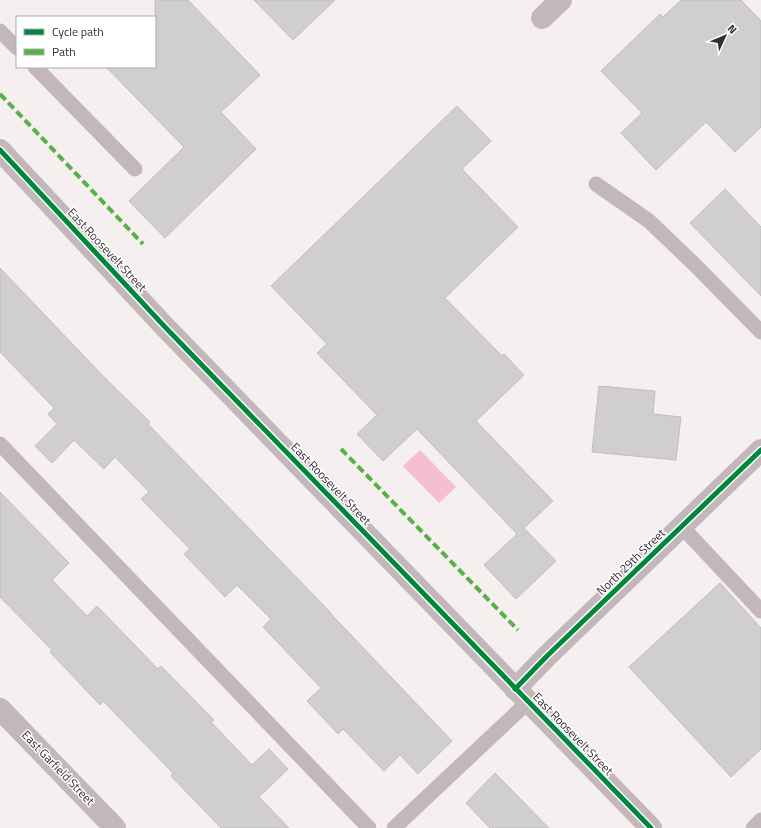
<svg xmlns="http://www.w3.org/2000/svg" width="761" height="828" font-family="'Titillium Web',sans-serif">
<style>
.water{fill:#f6bfd0}
.building{fill:#d1cfcd;stroke:#c0bebd}
.lines{fill:none;stroke-linecap:round;stroke-linejoin:round}
.service{stroke:#c4b7ba;stroke-width:15}
.minor{stroke:#c4b7ba;stroke-width:22}
.tertiary{stroke:#c4b7ba;stroke-width:22}
.quiet{stroke:#56b246;stroke-width:4;stroke-dasharray:8 4;stroke-linecap:butt}
.cycleway-casing{stroke:#fff;stroke-width:8}
.cycleway{stroke:#00873e;stroke-width:5}
.labels{text-anchor:middle;stroke-width:3;stroke-linejoin:round;paint-order:stroke}
.street-label{font-size:12px;fill:#322f30;stroke:#fff}
</style>
<rect width="100%" height="100%" fill="#f5eff0"/>
<!-- water -->
<path class="water" d="M 420,450 L 456,487 L 439,503 L 403,466 Z"/>
<!-- building -->
<g class="building">
<path d="M 155,0 L 188,0 L 260,75 L 221,112 L 256,149 L 165,238 L 129,201 L 184,147 L 106,67 L 155,67 Z"/>
<path d="M 254,0 L 335,0 L 293,40 Z"/>
<path d="M 681,0 L 741,0 L 761,21 L 761,127 L 735,152 L 706,122 L 656,170 L 621,133 L 642,113 L 601,71 L 660,14 L 663,17 Z"/>
<path d="M 457,106 L 491,141 L 462,169 L 518,227 L 445,298 L 502,356 L 504,354 L 524,375 L 476,421 L 553,501 L 524,528 L 556,561 L 516,599 L 484,565 L 517,534 L 417,429 L 383,461 L 357,434 L 377,415 L 317,353 L 327,344 L 271,286 Z"/>
<path d="M 725,189 L 761,227 L 761,296 L 690,223 Z"/>
<path d="M 0,268 L 104,377 L 150,422 L 148,424 L 332,614 L 331,614 L 452,741 L 418,774 L 400,755 L 384,771 L 343,729 L 338,734 L 307,701 L 321,688 L 263,627 L 271,619 L 237,585 L 225,597 L 184,554 L 190,549 L 141,499 L 149,492 L 115,457 L 104,469 L 74,440 L 52,463 L 35,446 L 57,424 L 48,414 L 54,408 L 0,352 Z"/>
<path d="M 599,386 L 655,391 L 653,414 L 681,417 L 676,460 L 592,452 Z"/>
<path d="M 0,492 L 69,563 L 52,580 L 87,616 L 97,606 L 158,669 L 161,666 L 214,720 L 211,722 L 252,765 L 269,749 L 288,769 L 259,797 L 289,828 L 221,828 L 171,776 L 173,773 L 103,701 L 100,705 L 50,652 L 52,650 L 0,597 Z"/>
<path d="M 720,583 L 761,628 L 761,749 L 731,777 L 629,667 Z"/>
<path d="M 495,773 L 549,828 L 490,828 L 466,803 Z"/>
</g>
<g class="lines">
<!-- service -->
<g class="service">
<path d="M 0,31 L 17,48"/>
<path d="M 35,67 L 135,169"/>
<path d="M 596,184 L 649,221 L 694,264 L 761,332"/>
<path d="M 0,444 L 369,828"/>
<path d="M 682,527 L 761,611"/>
<path d="M 394,828 L 528,702"/>
<path d="M 753,828 L 761,820"/>
</g>
<!-- minor -->
<g class="minor">
<path d="M 542,18 L 561,0"/>
<path d="M 515,689 L 548,655 L 761,450"/>
<path d="M 0,709 L 115,828"/>
</g>
<!-- tertiary -->
<path class="tertiary" d="M 0,150 L 165,327 L 651,828"/>
<!-- quiet -->
<g class="quiet">
<path d="M 0,94 L 143,244"/>
<path d="M 341,449 L 518,630"/>
</g>
<defs>
<g id="cycleway">
<path d="M 0,150 L 165,327 L 651,828"/>
<path d="M 515,689 L 548,655 L 761,450"/>
</g>
</defs>
<!-- cycleway casing -->
<use href="#cycleway" class="cycleway-casing"/>
<!-- cycleway -->
<use href="#cycleway" class="cycleway"/>
</g>
<g class="labels">
<!-- street labels -->
<g class="street-label">
<text transform="translate(107 250) rotate(47)" y="4">East Roosevelt Street</text>
<text transform="translate(331 484) rotate(46)" y="4">East Roosevelt Street</text>
<text transform="translate(631 562) rotate(-44)" y="4">North 29th Street</text>
<text transform="translate(573 734) rotate(46)" y="4">East Roosevelt Street</text>
<text transform="translate(58 768) rotate(46)" y="4">East Garfield Street</text>
</g>
</g>
<!-- legend -->
<rect x="16" y="16" width="140" height="52" fill="#ffffff" stroke="#adacac"/>
<rect x="24" y="29" width="20" height="6" fill="#00873e" stroke="#adacac"/>
<text x="52" y="36" font-size="12" fill="#322f30">Cycle path</text>
<rect x="24" y="49" width="20" height="6" fill="#56b246" stroke="#adacac"/>
<text x="52" y="56" font-size="12" fill="#322f30">Path</text>
<!-- north arrow -->
<g transform="translate(725 36) rotate(46)" stroke="#ffffff" stroke-width="3" paint-order="stroke">
<path d="M0-3L7 15L0 10L-7 15Z" fill="#322f30"/>
<text y="-6" font-size="11" font-weight="bold" text-anchor="middle" fill="#322f30">N</text>
</g>
</svg>
